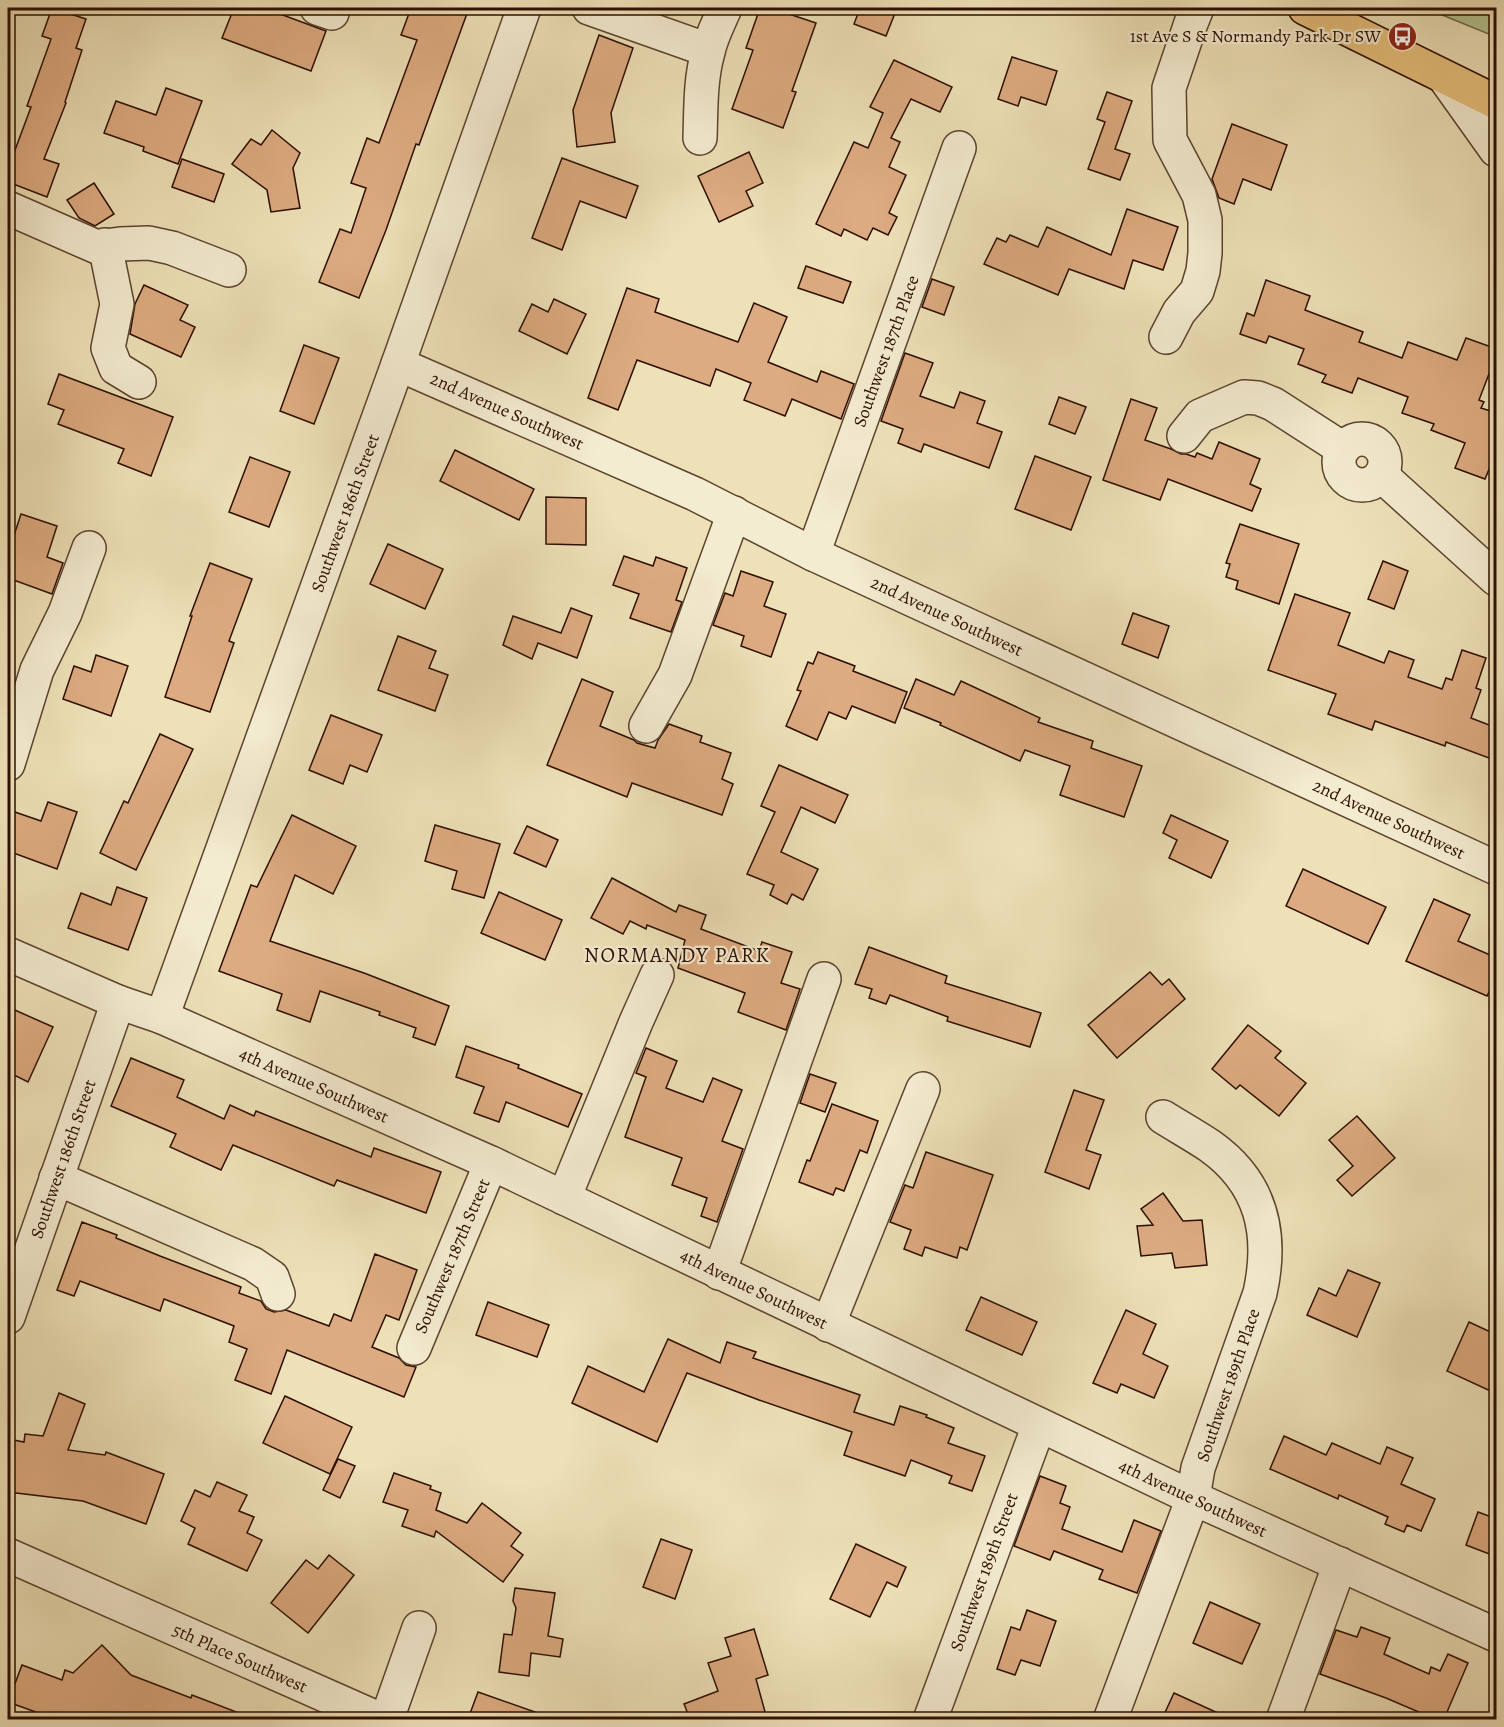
<svg xmlns="http://www.w3.org/2000/svg" width="1504" height="1727" font-family="Alegreya,serif">
<style>
.green{fill:#b5c392;stroke:#706849;stroke-width:1.5}
.building{fill:#ddab81;stroke:#2c0e00;stroke-width:1.5}
.lines{fill:none;stroke-linecap:round;stroke-linejoin:round}
.minor-casing{stroke:#5c432e;stroke-width:36}
.major-casing{stroke:#2c0e00;stroke-width:36}
.minor{stroke:#f4ecd1;stroke-width:33}
.major{stroke:#e7c07c;stroke-width:33}
.labels{text-anchor:middle;stroke-width:4.5;stroke-linejoin:round;paint-order:stroke}
.poi-label{font-size:18px;fill:#2c0e00;stroke:#f4ecd1;text-anchor:end}
.street-label{font-size:18px;fill:#2c0e00;stroke:#f4ecd1}
.quarter-label{font-size:21px;letter-spacing:1.5px;fill:#2c0e00;stroke:#f4ecd1}
</style>
<rect width="100%" height="100%" fill="#eee1b8"/>
<filter id="stains"><feTurbulence type="fractalNoise" baseFrequency=".00333" numOctaves="4"/><feColorMatrix values="0 0 0 0 .2 0 0 0 0 .09 0 0 0 0 .02 0 0 0 .5 -.17"/></filter>
<radialGradient id="worn" r=".72"><stop offset=".6" stop-color="#630" stop-opacity="0"/><stop offset="1" stop-color="#630" stop-opacity=".3"/></radialGradient>
<!-- green -->
<path class="green" d="M 1425,8 L 1496,8 L 1496,37 Z"/>
<!-- building -->
<g class="building">
<path d="M 52,8 L 86,19 L 76,48 L 82,50 L 65,102 L 66,103 L 44,159 L 59,164 L 47,197 L 8,182 L 8,169 L 31,107 L 27,106 L 51,39 L 42,36 Z"/>
<path d="M 234,8 L 264,8 L 326,31 L 311,71 L 222,38 Z"/>
<path d="M 411,8 L 469,8 L 419,145 L 416,144 L 386,230 L 359,298 L 319,282 L 340,229 L 351,233 L 366,188 L 351,183 L 367,138 L 379,143 L 417,40 L 401,35 Z"/>
<path d="M 760,8 L 771,8 L 816,23 L 792,91 L 796,92 L 783,128 L 732,109 L 753,50 L 746,48 Z"/>
<path d="M 860,8 L 897,8 L 886,36 L 854,24 Z"/>
<path d="M 599,35 L 633,48 L 611,113 L 615,142 L 577,147 L 573,110 Z"/>
<path d="M 1012,57 L 1057,71 L 1046,105 L 1021,97 L 1018,106 L 998,99 Z"/>
<path d="M 894,60 L 952,87 L 940,112 L 911,99 L 891,138 L 900,142 L 889,167 L 906,175 L 889,213 L 897,217 L 888,235 L 873,228 L 867,240 L 844,229 L 841,236 L 816,224 L 854,142 L 868,148 L 883,113 L 870,107 Z"/>
<path d="M 166,88 L 202,101 L 178,164 L 143,151 L 144,147 L 104,133 L 116,101 L 156,115 Z"/>
<path d="M 1107,92 L 1132,101 L 1115,149 L 1130,154 L 1120,180 L 1088,169 L 1105,122 L 1097,119 Z"/>
<path d="M 1232,124 L 1287,145 L 1271,190 L 1243,179 L 1234,204 L 1219,198 L 1212,179 Z"/>
<path d="M 272,130 L 300,153 L 293,168 L 300,208 L 271,212 L 267,190 L 232,164 L 251,139 L 261,145 Z"/>
<path d="M 749,152 L 763,183 L 746,191 L 753,206 L 719,222 L 698,176 Z"/>
<path d="M 562,158 L 638,186 L 626,218 L 580,201 L 562,250 L 532,238 Z"/>
<path d="M 182,159 L 224,174 L 214,202 L 172,187 Z"/>
<path d="M 94,183 L 114,214 L 95,226 L 79,218 L 67,200 Z"/>
<path d="M 1127,209 L 1178,227 L 1163,270 L 1133,260 L 1124,289 L 1069,269 L 1058,295 L 984,264 L 997,238 L 1006,242 L 1010,235 L 1038,247 L 1047,227 L 1111,255 Z"/>
<path d="M 806,266 L 851,282 L 843,303 L 798,288 Z"/>
<path d="M 932,279 L 954,287 L 944,315 L 922,307 Z"/>
<path d="M 1266,280 L 1310,296 L 1305,310 L 1363,332 L 1359,342 L 1402,358 L 1408,342 L 1457,360 L 1466,338 L 1497,349 L 1497,353 L 1479,400 L 1484,402 L 1481,408 L 1497,413 L 1497,450 L 1485,479 L 1455,468 L 1465,443 L 1431,430 L 1434,424 L 1402,413 L 1408,397 L 1358,378 L 1352,393 L 1322,382 L 1326,375 L 1298,364 L 1304,349 L 1269,336 L 1266,343 L 1240,334 L 1247,313 L 1254,316 Z"/>
<path d="M 144,285 L 188,305 L 180,320 L 195,327 L 181,357 L 130,334 L 135,304 Z"/>
<path d="M 627,288 L 659,299 L 655,312 L 738,342 L 754,303 L 787,317 L 768,362 L 817,382 L 821,371 L 854,384 L 841,419 L 792,399 L 785,416 L 744,400 L 751,383 L 716,369 L 710,386 L 637,360 L 618,410 L 588,398 Z"/>
<path d="M 554,299 L 586,314 L 567,354 L 519,331 L 532,304 L 548,312 Z"/>
<path d="M 304,345 L 339,358 L 314,424 L 280,411 Z"/>
<path d="M 905,353 L 933,363 L 920,396 L 954,408 L 960,392 L 985,401 L 977,423 L 1002,432 L 989,468 L 924,444 L 921,452 L 898,443 L 903,429 L 881,421 Z"/>
<path d="M 59,374 L 173,417 L 151,476 L 118,463 L 124,449 L 58,424 L 64,410 L 48,404 Z"/>
<path d="M 1059,397 L 1086,407 L 1075,434 L 1049,424 Z"/>
<path d="M 1131,399 L 1157,408 L 1145,440 L 1171,449 L 1181,454 L 1186,454 L 1195,457 L 1197,453 L 1212,459 L 1219,442 L 1260,459 L 1250,484 L 1261,489 L 1252,511 L 1168,479 L 1160,500 L 1103,480 Z"/>
<path d="M 455,450 L 534,489 L 519,520 L 440,481 Z"/>
<path d="M 1035,456 L 1091,477 L 1071,530 L 1015,509 Z"/>
<path d="M 250,457 L 290,472 L 269,527 L 229,512 Z"/>
<path d="M 546,497 L 586,498 L 586,545 L 546,544 Z"/>
<path d="M 21,514 L 57,526 L 47,557 L 63,563 L 52,594 L 8,578 L 8,554 Z"/>
<path d="M 1240,524 L 1299,544 L 1279,604 L 1236,589 L 1238,581 L 1226,577 L 1230,564 L 1226,563 Z"/>
<path d="M 388,544 L 443,569 L 425,609 L 370,584 Z"/>
<path d="M 624,556 L 653,566 L 656,557 L 687,568 L 676,600 L 682,602 L 671,632 L 630,618 L 639,594 L 613,585 Z"/>
<path d="M 1383,561 L 1408,571 L 1394,609 L 1368,599 Z"/>
<path d="M 210,563 L 252,579 L 229,641 L 234,643 L 210,712 L 165,697 L 192,616 L 190,616 Z"/>
<path d="M 741,571 L 773,582 L 764,606 L 786,614 L 771,657 L 741,646 L 744,636 L 713,625 L 725,593 L 733,596 Z"/>
<path d="M 1295,594 L 1350,613 L 1338,645 L 1384,663 L 1389,651 L 1414,660 L 1408,677 L 1442,689 L 1446,678 L 1452,680 L 1462,650 L 1486,658 L 1476,688 L 1481,690 L 1471,718 L 1497,728 L 1497,761 L 1446,742 L 1445,746 L 1375,721 L 1372,730 L 1328,714 L 1336,694 L 1268,670 Z"/>
<path d="M 571,608 L 592,616 L 577,658 L 538,643 L 532,659 L 503,645 L 513,616 L 561,633 Z"/>
<path d="M 1133,613 L 1169,626 L 1158,658 L 1122,644 Z"/>
<path d="M 398,636 L 436,651 L 429,668 L 448,675 L 435,711 L 378,690 Z"/>
<path d="M 818,652 L 855,666 L 853,671 L 907,692 L 895,723 L 852,706 L 846,719 L 829,712 L 817,740 L 786,726 L 801,691 L 797,690 L 808,662 L 813,664 Z"/>
<path d="M 96,655 L 128,666 L 111,716 L 63,699 L 74,666 L 91,672 Z"/>
<path d="M 582,679 L 613,692 L 600,726 L 634,740 L 637,743 L 655,748 L 658,740 L 669,724 L 702,736 L 700,742 L 731,753 L 722,779 L 733,784 L 722,815 L 632,783 L 627,797 L 547,765 Z"/>
<path d="M 916,679 L 954,695 L 961,681 L 1040,718 L 1038,722 L 1093,741 L 1091,748 L 1142,766 L 1124,817 L 1060,795 L 1070,766 L 1025,750 L 1020,761 L 940,725 L 941,723 L 904,708 Z"/>
<path d="M 331,715 L 382,735 L 367,772 L 350,765 L 343,784 L 309,770 Z"/>
<path d="M 160,734 L 193,749 L 136,870 L 100,853 L 124,801 L 128,803 Z"/>
<path d="M 779,765 L 848,795 L 835,823 L 801,807 L 781,852 L 818,869 L 803,900 L 792,894 L 787,904 L 770,895 L 774,885 L 747,874 L 775,812 L 761,806 Z"/>
<path d="M 48,802 L 77,812 L 57,869 L 8,851 L 8,823 L 12,811 L 41,821 Z"/>
<path d="M 292,815 L 356,846 L 333,894 L 295,875 L 270,941 L 364,973 L 449,1006 L 435,1045 L 413,1037 L 416,1028 L 379,1015 L 380,1012 L 320,991 L 310,1022 L 277,1010 L 282,994 L 219,971 L 251,885 L 257,887 Z"/>
<path d="M 1171,815 L 1228,841 L 1211,878 L 1169,858 L 1177,840 L 1163,833 Z"/>
<path d="M 435,825 L 500,844 L 484,898 L 452,889 L 457,871 L 425,861 Z"/>
<path d="M 527,826 L 558,840 L 546,867 L 514,853 Z"/>
<path d="M 1303,869 L 1386,907 L 1368,944 L 1286,906 Z"/>
<path d="M 612,878 L 676,912 L 679,905 L 706,915 L 701,929 L 759,951 L 762,942 L 792,952 L 781,983 L 800,989 L 786,1030 L 738,1012 L 745,993 L 678,968 L 685,940 L 647,925 L 646,929 L 630,921 L 623,934 L 591,918 Z"/>
<path d="M 117,887 L 147,898 L 128,950 L 68,928 L 81,893 L 111,905 Z"/>
<path d="M 499,892 L 562,920 L 545,960 L 481,933 Z"/>
<path d="M 1434,899 L 1470,915 L 1458,941 L 1497,958 L 1497,976 L 1487,996 L 1406,961 Z"/>
<path d="M 869,947 L 947,976 L 945,983 L 1041,1013 L 1030,1047 L 947,1021 L 948,1017 L 890,995 L 886,1004 L 869,998 L 872,989 L 855,984 Z"/>
<path d="M 1150,972 L 1162,985 L 1169,979 L 1185,999 L 1117,1058 L 1088,1025 Z"/>
<path d="M 8,1007 L 53,1027 L 28,1082 L 8,1072 Z"/>
<path d="M 1248,1025 L 1281,1051 L 1275,1058 L 1306,1083 L 1279,1116 L 1240,1085 L 1236,1089 L 1212,1069 Z"/>
<path d="M 466,1046 L 519,1065 L 518,1068 L 582,1094 L 568,1127 L 506,1102 L 499,1122 L 474,1113 L 484,1087 L 456,1077 Z"/>
<path d="M 646,1048 L 677,1061 L 666,1088 L 703,1102 L 713,1078 L 742,1090 L 722,1141 L 743,1149 L 717,1222 L 701,1216 L 707,1198 L 672,1185 L 682,1158 L 625,1137 L 646,1077 L 636,1073 Z"/>
<path d="M 131,1058 L 184,1080 L 177,1097 L 224,1119 L 230,1105 L 254,1116 L 256,1111 L 371,1157 L 374,1148 L 441,1172 L 426,1213 L 337,1180 L 334,1186 L 233,1145 L 221,1170 L 170,1147 L 176,1134 L 111,1106 Z"/>
<path d="M 810,1074 L 836,1083 L 825,1112 L 800,1103 Z"/>
<path d="M 1074,1090 L 1104,1100 L 1086,1150 L 1101,1155 L 1089,1189 L 1045,1172 Z"/>
<path d="M 832,1104 L 878,1121 L 867,1153 L 860,1150 L 844,1191 L 836,1188 L 833,1195 L 799,1182 L 807,1160 L 810,1161 Z"/>
<path d="M 1357,1116 L 1395,1158 L 1352,1196 L 1337,1180 L 1353,1166 L 1329,1140 Z"/>
<path d="M 926,1152 L 993,1175 L 967,1250 L 960,1247 L 957,1258 L 925,1247 L 922,1256 L 904,1249 L 911,1230 L 890,1222 L 905,1185 L 913,1188 Z"/>
<path d="M 1163,1193 L 1183,1221 L 1202,1220 L 1207,1265 L 1175,1268 L 1172,1253 L 1141,1256 L 1137,1226 L 1153,1225 L 1141,1209 Z"/>
<path d="M 82,1222 L 117,1235 L 116,1238 L 160,1256 L 241,1287 L 239,1293 L 261,1301 L 266,1309 L 274,1312 L 286,1310 L 329,1326 L 334,1314 L 351,1321 L 375,1254 L 417,1270 L 399,1320 L 386,1315 L 372,1347 L 399,1358 L 406,1365 L 416,1367 L 404,1397 L 287,1350 L 271,1394 L 235,1380 L 247,1349 L 229,1342 L 234,1326 L 164,1299 L 160,1311 L 80,1281 L 74,1296 L 57,1290 Z"/>
<path d="M 1348,1270 L 1380,1283 L 1357,1337 L 1307,1315 L 1319,1288 L 1336,1296 Z"/>
<path d="M 981,1297 L 1037,1322 L 1022,1355 L 966,1330 Z"/>
<path d="M 488,1302 L 549,1325 L 537,1357 L 476,1335 Z"/>
<path d="M 1126,1310 L 1156,1324 L 1143,1354 L 1168,1366 L 1154,1398 L 1121,1384 L 1117,1393 L 1093,1383 Z"/>
<path d="M 1469,1322 L 1497,1335 L 1497,1394 L 1447,1371 Z"/>
<path d="M 668,1339 L 720,1363 L 727,1342 L 756,1352 L 753,1358 L 860,1395 L 854,1412 L 894,1425 L 900,1406 L 927,1415 L 926,1417 L 954,1428 L 948,1443 L 985,1456 L 972,1491 L 949,1483 L 952,1476 L 911,1460 L 905,1476 L 844,1455 L 852,1432 L 759,1400 L 687,1373 L 657,1442 L 572,1403 L 588,1366 L 644,1392 Z"/>
<path d="M 59,1393 L 85,1404 L 68,1450 L 105,1455 L 106,1452 L 164,1474 L 146,1524 L 83,1501 L 8,1492 L 8,1439 L 24,1442 L 25,1434 L 43,1436 Z"/>
<path d="M 285,1396 L 352,1427 L 330,1474 L 263,1443 Z"/>
<path d="M 1284,1436 L 1326,1455 L 1332,1443 L 1380,1464 L 1387,1447 L 1413,1458 L 1401,1484 L 1435,1499 L 1421,1531 L 1407,1525 L 1404,1532 L 1385,1524 L 1388,1517 L 1339,1495 L 1338,1499 L 1270,1469 Z"/>
<path d="M 338,1459 L 355,1466 L 340,1498 L 323,1490 Z"/>
<path d="M 394,1473 L 431,1486 L 430,1489 L 441,1493 L 436,1510 L 467,1523 L 482,1503 L 521,1533 L 511,1546 L 523,1555 L 503,1582 L 436,1531 L 434,1537 L 402,1526 L 408,1510 L 383,1502 Z"/>
<path d="M 1040,1476 L 1066,1486 L 1060,1503 L 1070,1507 L 1062,1529 L 1122,1552 L 1134,1520 L 1161,1531 L 1137,1593 L 1099,1579 L 1103,1570 L 1054,1551 L 1050,1560 L 1014,1546 Z"/>
<path d="M 217,1482 L 247,1495 L 239,1511 L 254,1517 L 247,1533 L 262,1540 L 247,1571 L 188,1544 L 195,1528 L 181,1521 L 195,1490 L 210,1497 Z"/>
<path d="M 1478,1512 L 1497,1519 L 1497,1557 L 1466,1545 Z"/>
<path d="M 661,1539 L 692,1550 L 675,1599 L 643,1587 Z"/>
<path d="M 856,1544 L 906,1567 L 897,1587 L 887,1582 L 870,1617 L 830,1599 Z"/>
<path d="M 329,1555 L 354,1575 L 308,1633 L 271,1603 L 306,1560 L 318,1569 Z"/>
<path d="M 515,1588 L 555,1593 L 548,1636 L 563,1639 L 560,1657 L 531,1653 L 529,1676 L 499,1672 L 504,1634 L 512,1635 L 516,1608 L 513,1601 Z"/>
<path d="M 1210,1602 L 1260,1624 L 1242,1664 L 1193,1643 Z"/>
<path d="M 1027,1610 L 1056,1621 L 1040,1666 L 1021,1660 L 1015,1675 L 997,1669 L 1011,1627 L 1020,1630 Z"/>
<path d="M 1361,1627 L 1390,1638 L 1384,1654 L 1429,1674 L 1431,1667 L 1440,1671 L 1448,1654 L 1468,1663 L 1444,1719 L 1435,1719 L 1386,1698 L 1320,1674 L 1336,1630 L 1357,1637 Z"/>
<path d="M 754,1629 L 768,1675 L 756,1679 L 767,1719 L 690,1719 L 684,1704 L 718,1691 L 708,1663 L 731,1656 L 725,1638 Z"/>
<path d="M 102,1645 L 131,1675 L 191,1698 L 192,1695 L 252,1718 L 252,1719 L 55,1719 L 8,1702 L 22,1665 L 62,1680 L 65,1670 L 73,1673 Z"/>
<path d="M 478,1692 L 549,1717 L 548,1719 L 468,1719 Z"/>
<path d="M 1174,1693 L 1231,1719 L 1162,1719 Z"/>
</g>
<g class="lines">
<defs>
<g id="minor">
<path d="M 317,8 L 332,13"/>
<path d="M 589,8 L 708,50"/>
<path d="M 1444,77 L 1496,150"/>
<path d="M 700,138 C 701,110 700,80 708,52 C 711,37 719,22 725,8"/>
<path d="M 8,208 L 97,247 L 120,244 L 149,243 L 172,248 L 229,270"/>
<path d="M 105,245 L 117,304 L 108,348 L 116,368 L 139,382"/>
<path d="M 1166,337 L 1179,312 L 1197,291 L 1203,271 L 1205,253 L 1205,220 L 1199,195 L 1170,140 L 1169,88 L 1191,23 L 1197,8"/>
<path d="M 398,364 L 695,494 L 813,554 L 1496,868"/>
<path d="M 1184,436 L 1200,416 L 1244,397 L 1258,398 L 1273,404 L 1343,449"/>
<circle cx="1362" cy="462" r="23"/>
<path d="M 1381,475 L 1496,579"/>
<path d="M 813,554 L 959,148"/>
<path d="M 646,726 L 675,675 L 734,513"/>
<path d="M 8,764 L 37,670 L 65,613 L 89,548"/>
<path d="M 8,954 L 118,1002 L 162,1017 L 491,1163 L 1193,1498 L 1496,1635"/>
<path d="M 162,1017 L 398,364 L 524,8"/>
<path d="M 56,1178 L 253,1264 L 272,1277 L 278,1294"/>
<path d="M 564,1198 L 636,1022 L 657,975"/>
<path d="M 719,1273 L 824,979"/>
<path d="M 8,1317 L 118,1002"/>
<path d="M 828,1325 L 923,1089"/>
<path d="M 414,1348 L 491,1163"/>
<path d="M 8,1555 L 379,1719 L 388,1716 L 419,1628"/>
<path d="M 930,1720 L 1039,1425"/>
<path d="M 1110,1720 L 1193,1498 L 1198,1468 L 1260,1293 C 1273,1234 1262,1183 1210,1146 C 1195,1136 1179,1127 1163,1117"/>
<path d="M 1283,1720 L 1340,1564"/>
</g>
<path id="major" d="M 1305,8 L 1496,102"/>
</defs>
<!-- minor casing -->
<use href="#minor" class="minor-casing"/>
<!-- major casing -->
<use href="#major" class="major-casing"/>
<!-- minor -->
<use href="#minor" class="minor"/>
<!-- major -->
<use href="#major" class="major"/>
</g>
<!-- icons -->
<defs>
<symbol id="bus-disc" viewBox="-11 -11 22 22"><circle r="9.5" fill="#8f2418" stroke="#f4ecd1"/><path d="M-5-6H5V4H4V6H2V4H-2V6H-4V4H-5ZM-3.5-4V0h7V-4ZM-3.5 1.2v1.5H-2V1.2ZM2 1.2v1.5H3.5V1.2Z" fill="#fff"/></symbol>
</defs>
<g fill-rule="evenodd">
<use href="#bus-disc" x="1386" y="20" width="33" height="33"/>
</g>
<g class="labels">
<!-- poi labels -->
<g class="poi-label">
<text x="1381" y="42">1st Ave S &amp; Normandy Park Dr SW</text>
</g>
<!-- street labels -->
<g class="street-label">
<text transform="translate(886 351) rotate(-70)" y="6">Southwest 187th Place</text>
<text transform="translate(507 411) rotate(24)" y="6">2nd Avenue Southwest</text>
<text transform="translate(345 513) rotate(-70)" y="6">Southwest 186th Street</text>
<text transform="translate(947 616) rotate(25)" y="6">2nd Avenue Southwest</text>
<text transform="translate(1389 819) rotate(25)" y="6">2nd Avenue Southwest</text>
<text transform="translate(314 1085) rotate(24)" y="6">4th Avenue Southwest</text>
<text transform="translate(63 1159) rotate(-71)" y="6">Southwest 186th Street</text>
<text transform="translate(452 1256) rotate(-67)" y="6">Southwest 187th Street</text>
<text transform="translate(754 1289) rotate(26)" y="6">4th Avenue Southwest</text>
<text transform="translate(1228 1385) rotate(-71)" y="6">Southwest 189th Place</text>
<text transform="translate(1193 1498) rotate(25)" y="6">4th Avenue Southwest</text>
<text transform="translate(984 1572) rotate(-70)" y="6">Southwest 189th Street</text>
<text transform="translate(240 1658) rotate(24)" y="6">5th Place Southwest</text>
</g>
<!-- quarter labels -->
<g class="quarter-label">
<text x="677" y="962">NORMANDY PARK</text>
</g>
</g>
<!-- margin -->
<rect width="1504" height="1727" fill="none" stroke="#eee1b8" stroke-width="30"/>
<rect x="9" y="9" width="1486" height="1709" fill="none" stroke="#2c0e00" stroke-width="3"/>
<rect x="15" y="15" width="1474" height="1697" fill="none" stroke="#2c0e00" stroke-width="1.5"/>
<rect width="100%" height="100%" filter="url(#stains)"/>
<rect width="100%" height="100%" fill="url(#worn)"/>
</svg>
